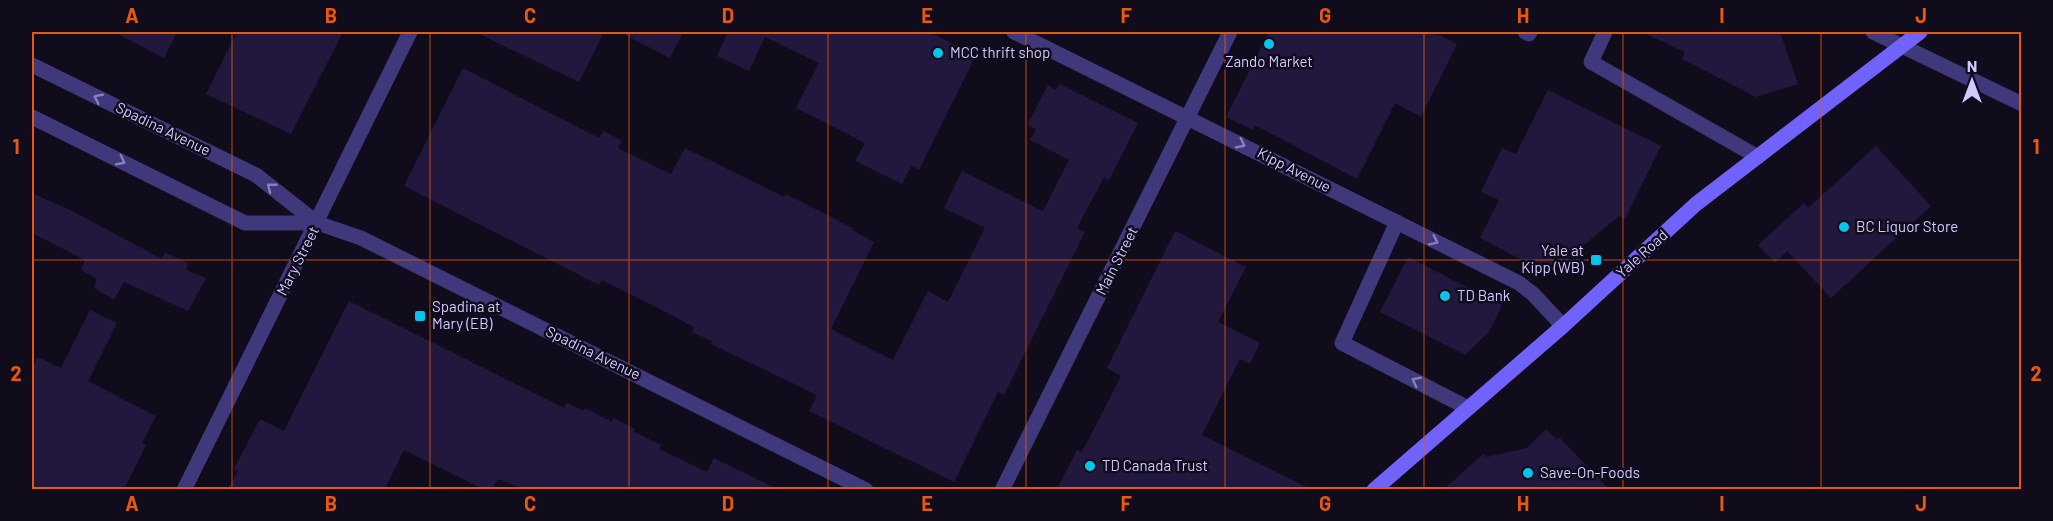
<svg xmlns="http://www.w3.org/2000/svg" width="2053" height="521" font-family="Barlow,sans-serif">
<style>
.building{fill:#22183d}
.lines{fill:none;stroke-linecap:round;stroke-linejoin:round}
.service{stroke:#3f387b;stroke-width:15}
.minor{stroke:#3f387b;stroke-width:15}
.tertiary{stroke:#3f387b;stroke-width:15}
.secondary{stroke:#7162fb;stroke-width:15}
.oneway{stroke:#8880bc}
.grid{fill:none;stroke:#e8590c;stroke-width:1.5;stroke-opacity:0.55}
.poi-dot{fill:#05c5ed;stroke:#100c1c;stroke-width:2}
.labels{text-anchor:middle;stroke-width:5;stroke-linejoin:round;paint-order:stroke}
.poi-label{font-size:15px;fill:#d2c8fe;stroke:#100c1c;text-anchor:start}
.street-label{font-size:15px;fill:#d2c8fe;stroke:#100c1c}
.neatline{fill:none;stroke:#e8590c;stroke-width:2}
.grid-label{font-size:20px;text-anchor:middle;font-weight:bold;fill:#e8590c}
</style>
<rect width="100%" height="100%" fill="#100c1c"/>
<!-- building -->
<g class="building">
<path d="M 114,32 L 177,32 L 164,58 Z"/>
<path d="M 237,32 L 343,32 L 291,134 L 206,94 Z"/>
<path d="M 475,32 L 604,32 L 579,82 Z"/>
<path d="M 619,32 L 683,32 L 670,58 Z"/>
<path d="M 728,32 L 929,32 L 976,55 L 919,170 L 911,166 L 902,184 L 855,161 L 865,143 L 796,108 L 819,63 L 765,37 L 749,71 L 717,56 Z"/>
<path d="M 1269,32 L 1433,32 L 1457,44 L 1421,117 L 1395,103 L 1357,179 L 1255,125 L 1253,130 L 1226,117 Z"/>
<path d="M 1642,32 L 1780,32 L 1798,84 L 1756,97 L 1682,59 L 1685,52 Z"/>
<path d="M 463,68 L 599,138 L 604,131 L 622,141 L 618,148 L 671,174 L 685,148 L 784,197 L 786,194 L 853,228 L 852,230 L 874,242 L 831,329 L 893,360 L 928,291 L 948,302 L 985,228 L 944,208 L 962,171 L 1043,211 L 1069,160 L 1030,140 L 1036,129 L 1027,125 L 1048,85 L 1056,90 L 1059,84 L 1138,123 L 1109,180 L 1104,177 L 1077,228 L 1085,232 L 1004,395 L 998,392 L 954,482 L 809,411 L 817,395 L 711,344 L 712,341 L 692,332 L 694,327 L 654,306 L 602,280 L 599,285 L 404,186 Z"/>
<path d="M 1548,90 L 1661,146 L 1625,219 L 1619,216 L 1549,274 L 1480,238 L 1499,200 L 1481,192 L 1502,148 L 1516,154 Z"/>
<path d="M 1876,146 L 1931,206 L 1831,298 L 1787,251 L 1775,263 L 1758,245 L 1804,203 L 1808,208 Z"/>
<path d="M 32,193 L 72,211 L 162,259 L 165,252 L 188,263 L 186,270 L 206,278 L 188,311 L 124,282 L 114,300 L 94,288 L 97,279 L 81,270 L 85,260 L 32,233 Z"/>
<path d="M 1175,231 L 1246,267 L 1218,322 L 1260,343 L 1250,364 L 1240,359 L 1202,435 L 1311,489 L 1057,489 L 1077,450 L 1082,452 L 1121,376 L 1107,368 Z"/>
<path d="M 1408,257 L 1502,305 L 1489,332 L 1465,355 L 1380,312 Z"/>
<path d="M 349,301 L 564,408 L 567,403 L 583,411 L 585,408 L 612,422 L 613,418 L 635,429 L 633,431 L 661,445 L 659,449 L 707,472 L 714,458 L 777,489 L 523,489 L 498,479 L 492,489 L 483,489 L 404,450 L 385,489 L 228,489 L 238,471 L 234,469 L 260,419 L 284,431 Z"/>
<path d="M 90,310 L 117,323 L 88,381 L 156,416 L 142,443 L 146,445 L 124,489 L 32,489 L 32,368 L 37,357 L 61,368 Z"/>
<path d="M 1546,429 L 1557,440 L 1559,437 L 1609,489 L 1444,489 L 1483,454 L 1487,457 L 1527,448 Z"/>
</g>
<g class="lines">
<!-- service -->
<g class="service">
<path d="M 1525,32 L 1529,34 L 1530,32"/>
<path d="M 1605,32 L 1591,62 L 1758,157"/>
<path d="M 1397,222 L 1342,343 L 1468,408"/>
</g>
<!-- minor -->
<g class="minor">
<path d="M 1014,32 L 1519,283 L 1533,294 L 1563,326"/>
<path d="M 184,490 L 410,32"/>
</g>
<!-- tertiary -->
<g class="tertiary">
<path d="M 1873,32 L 2022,104"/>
<path d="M 32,65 L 256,175 L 317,223 L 361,238 L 866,490"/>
<path d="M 32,117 L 245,223 L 317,223"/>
<path d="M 1002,490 L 1230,32"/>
</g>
<!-- secondary -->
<path class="secondary" d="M 1374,490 L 1563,326 L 1696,204 L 1920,32"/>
</g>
<!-- one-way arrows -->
<defs><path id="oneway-chevron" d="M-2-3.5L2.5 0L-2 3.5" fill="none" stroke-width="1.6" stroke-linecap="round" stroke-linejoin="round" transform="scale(1.5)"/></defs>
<g class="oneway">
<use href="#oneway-chevron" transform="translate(98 98) rotate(-154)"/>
<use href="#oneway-chevron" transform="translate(1241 144) rotate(27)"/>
<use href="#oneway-chevron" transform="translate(121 161) rotate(27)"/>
<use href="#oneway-chevron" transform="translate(271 187) rotate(-142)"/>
<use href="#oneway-chevron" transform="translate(1434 241) rotate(26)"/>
<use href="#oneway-chevron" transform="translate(1416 381) rotate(-153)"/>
</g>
<!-- grid -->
<path class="grid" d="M 232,32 L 232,490M 430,32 L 430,490M 629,32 L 629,490M 828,32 L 828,490M 1026,32 L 1026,490M 1225,32 L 1225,490M 1424,32 L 1424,490M 1623,32 L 1623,490M 1821,32 L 1821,490M 32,260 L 2022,260"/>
<!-- markers -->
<g class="poi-dot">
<circle cx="1269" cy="44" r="6"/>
<circle cx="938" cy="53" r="6"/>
<circle cx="1844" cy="227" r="6"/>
<rect x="1590" y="254" width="12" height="12" rx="3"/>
<circle cx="1445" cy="296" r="6"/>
<rect x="414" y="310" width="12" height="12" rx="3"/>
<circle cx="1090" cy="466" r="6"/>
<circle cx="1528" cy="473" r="6"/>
</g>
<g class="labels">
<!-- poi labels -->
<g class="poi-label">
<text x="950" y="58">MCC thrift shop</text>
<text x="1269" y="67" text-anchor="middle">Zando Market</text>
<text x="1856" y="232">BC Liquor Store</text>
<text x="1584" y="256" text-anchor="end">Yale at<tspan x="1584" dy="17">Kipp (WB)</tspan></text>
<text x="1457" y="301">TD Bank</text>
<text x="432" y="312">Spadina at<tspan x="432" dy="17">Mary (EB)</tspan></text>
<text x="1102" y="471">TD Canada Trust</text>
<text x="1540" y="478">Save-On-Foods</text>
</g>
<!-- street labels -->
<g class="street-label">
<text transform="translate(163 129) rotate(26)" y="5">Spadina Avenue</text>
<text transform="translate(1294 170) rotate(27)" y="5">Kipp Avenue</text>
<text transform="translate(1642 254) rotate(-42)" y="5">Yale Road</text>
<text transform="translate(298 261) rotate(-63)" y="5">Mary Street</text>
<text transform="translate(1117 261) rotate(-63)" y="5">Main Street</text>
<text transform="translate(593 353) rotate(26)" y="5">Spadina Avenue</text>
</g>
</g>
<!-- border -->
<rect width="2053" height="521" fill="none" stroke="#100c1c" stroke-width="66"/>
<!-- north arrow -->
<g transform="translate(1972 81)" stroke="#100c1c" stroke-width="4.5" paint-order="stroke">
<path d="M0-4.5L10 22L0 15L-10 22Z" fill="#d2c8fe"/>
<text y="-9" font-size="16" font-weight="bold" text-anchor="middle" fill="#d2c8fe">N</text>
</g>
<rect x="33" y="33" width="1987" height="455" class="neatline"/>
<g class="grid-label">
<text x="132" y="23">A</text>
<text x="331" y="23">B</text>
<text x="530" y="23">C</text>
<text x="728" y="23">D</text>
<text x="927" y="23">E</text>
<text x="1126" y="23">F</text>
<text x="1325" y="23">G</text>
<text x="1523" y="23">H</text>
<text x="1722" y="23">I</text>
<text x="1921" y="23">J</text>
<text x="16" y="154">1</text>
<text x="2036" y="154">1</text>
<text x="16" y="381">2</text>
<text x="2036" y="381">2</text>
<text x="132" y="511">A</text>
<text x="331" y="511">B</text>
<text x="530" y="511">C</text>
<text x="728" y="511">D</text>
<text x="927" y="511">E</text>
<text x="1126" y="511">F</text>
<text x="1325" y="511">G</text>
<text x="1523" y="511">H</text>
<text x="1722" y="511">I</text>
<text x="1921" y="511">J</text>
</g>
</svg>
